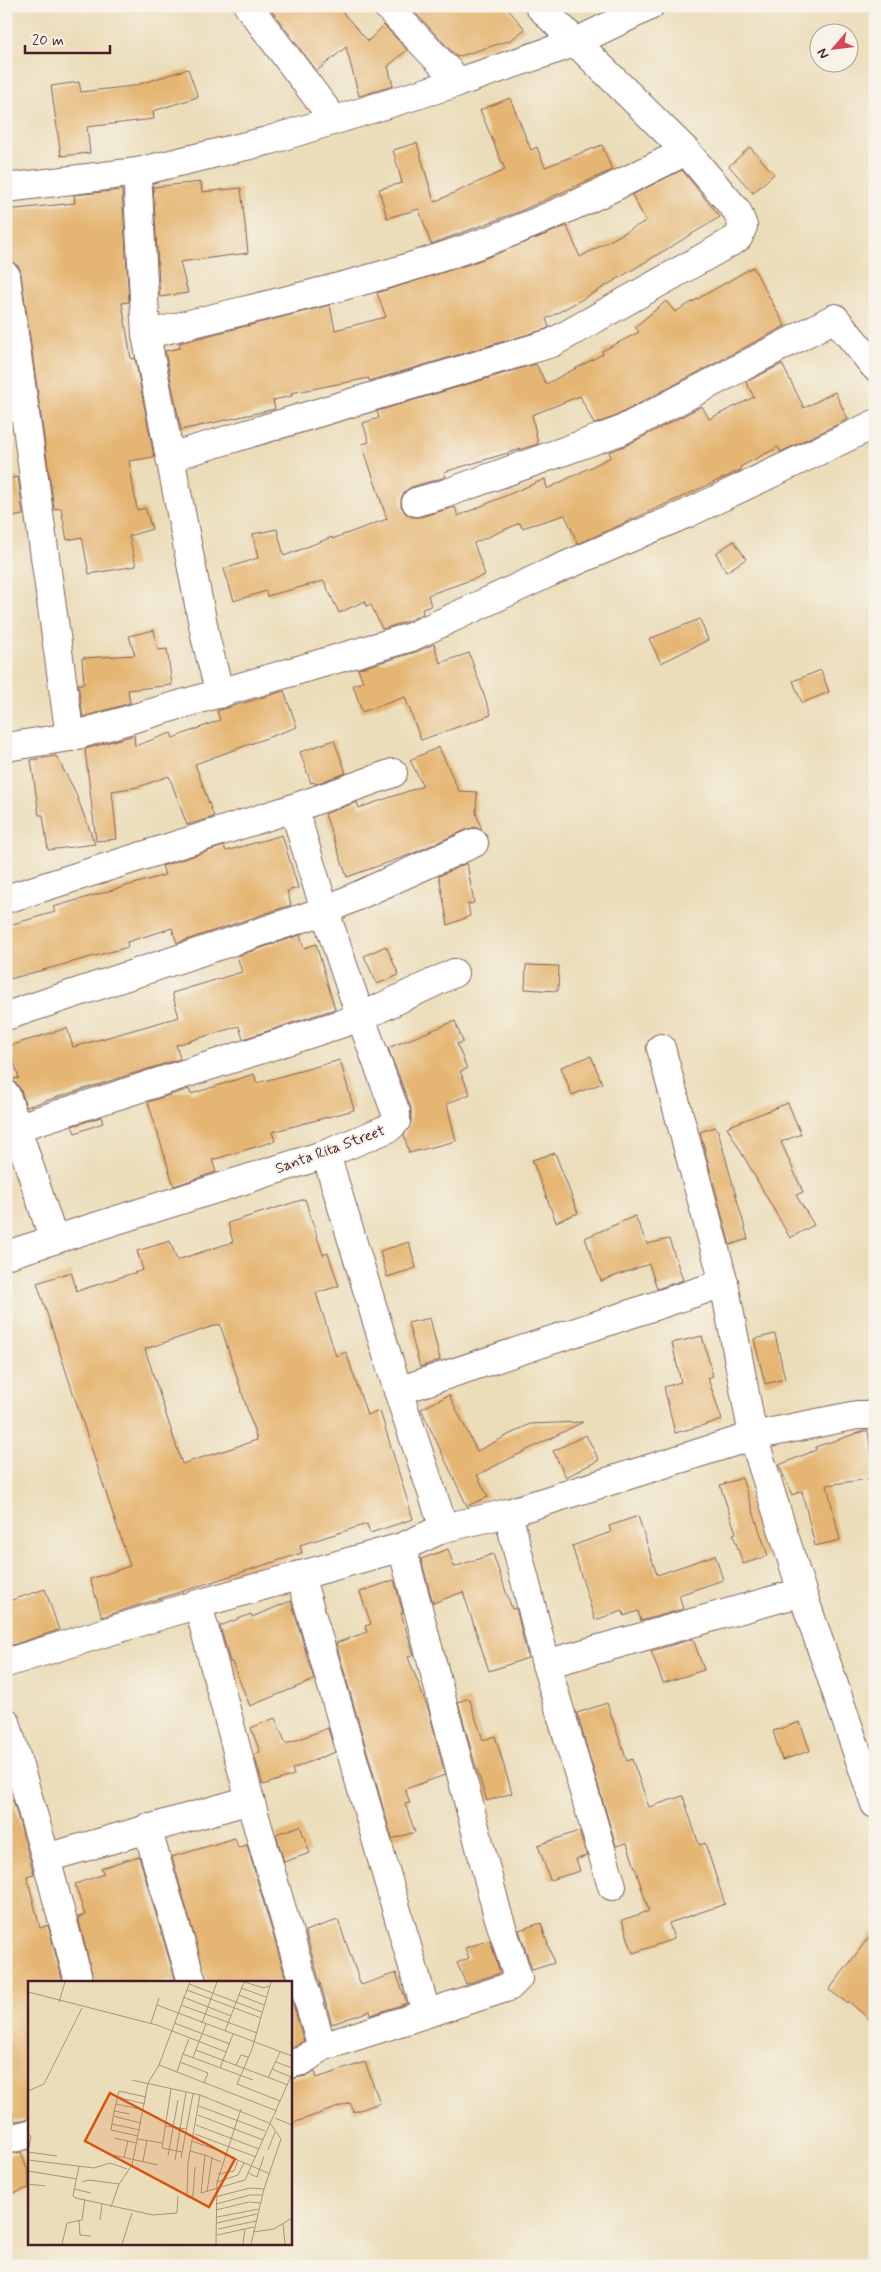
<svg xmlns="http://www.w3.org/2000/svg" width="881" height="2272" font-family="Mynerve,sans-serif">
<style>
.building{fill:#e5b673;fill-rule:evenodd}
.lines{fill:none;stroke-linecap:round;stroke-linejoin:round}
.minor-casing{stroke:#82625d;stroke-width:30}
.minor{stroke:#fff;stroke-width:28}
.labels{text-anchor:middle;stroke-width:4;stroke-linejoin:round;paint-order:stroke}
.street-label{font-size:15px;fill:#4a1f2b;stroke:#f7f3e8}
.inset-road{fill:none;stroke:#ab9180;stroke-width:1}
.view{fill:#d8530f;fill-opacity:0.15;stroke:#d8530f;stroke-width:2.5}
.inset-edge{fill:none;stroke:#4a1f2b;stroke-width:2.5}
</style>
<rect width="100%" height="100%" fill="#f7f3e8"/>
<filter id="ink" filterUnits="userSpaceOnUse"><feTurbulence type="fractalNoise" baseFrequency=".02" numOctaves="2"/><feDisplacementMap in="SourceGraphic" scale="10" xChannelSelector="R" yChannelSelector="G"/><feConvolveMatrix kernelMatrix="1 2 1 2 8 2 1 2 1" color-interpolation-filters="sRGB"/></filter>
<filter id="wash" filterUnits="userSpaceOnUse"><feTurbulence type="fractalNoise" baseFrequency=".0096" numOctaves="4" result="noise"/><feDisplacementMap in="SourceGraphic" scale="20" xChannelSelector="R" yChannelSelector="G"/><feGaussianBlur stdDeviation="1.12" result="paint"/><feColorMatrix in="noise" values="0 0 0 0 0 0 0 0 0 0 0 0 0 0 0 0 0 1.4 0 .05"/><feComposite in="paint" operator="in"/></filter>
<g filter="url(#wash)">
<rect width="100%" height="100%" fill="#ebddb9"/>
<g id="blocks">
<!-- building -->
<g class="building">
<path d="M 268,6 L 337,6 L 368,41 L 384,25 L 407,50 L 388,66 L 393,86 L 359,96 L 346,47 L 317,71 Z"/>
<path d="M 409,6 L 505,6 L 525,29 L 511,40 L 457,57 Z"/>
<path d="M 188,69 L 198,97 L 153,111 L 154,119 L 87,127 L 90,153 L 61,156 L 51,86 L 79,82 L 81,92 L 133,86 Z"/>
<path d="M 510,98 L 531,150 L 537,147 L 545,167 L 602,145 L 612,170 L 518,212 L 431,244 L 419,209 L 387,218 L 379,189 L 402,183 L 393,150 L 417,143 L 434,202 L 505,170 L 480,110 Z"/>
<path d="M 750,147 L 774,174 L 753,193 L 729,166 Z"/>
<path d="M 682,170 L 720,217 L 599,290 L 546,319 L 549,327 L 546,329 L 369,381 L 369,378 L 291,393 L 292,396 L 273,400 L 275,409 L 181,430 L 165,351 L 180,348 L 179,343 L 330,305 L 335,330 L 386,317 L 377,293 L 473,263 L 567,226 L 580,257 L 646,221 L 632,195 Z"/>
<path d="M 201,182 L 202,192 L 241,188 L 248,253 L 180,262 L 188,293 L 160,297 L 153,187 Z"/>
<path d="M 122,190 L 129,302 L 122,303 L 131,359 L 135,358 L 154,457 L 129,461 L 137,510 L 145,508 L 152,529 L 129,536 L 136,566 L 89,574 L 82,537 L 67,540 L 61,508 L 54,509 L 21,274 L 19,267 L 13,262 L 6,210 L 75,203 L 74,195 Z"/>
<path d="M 753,267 L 785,326 L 614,417 L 594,424 L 580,396 L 532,415 L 538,444 L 444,472 L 446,477 L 411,487 L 404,492 L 401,499 L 401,506 L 405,513 L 412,517 L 420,517 L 455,507 L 458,516 L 545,479 L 547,489 L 611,457 L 609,452 L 627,445 L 702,406 L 709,419 L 754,397 L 746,382 L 782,364 L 804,408 L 835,392 L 848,419 L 781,452 L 778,447 L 740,467 L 741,470 L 578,544 L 565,515 L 522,528 L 520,523 L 474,543 L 485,575 L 428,595 L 431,606 L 422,609 L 423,614 L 405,622 L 382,629 L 371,605 L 366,606 L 365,601 L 339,613 L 324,581 L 267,596 L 266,591 L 234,601 L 224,569 L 258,558 L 253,534 L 277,529 L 284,556 L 332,537 L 332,539 L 387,519 L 362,444 L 369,442 L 363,423 L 379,418 L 377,411 L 536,364 L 546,384 L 603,354 L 602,351 L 639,332 L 635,327 L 666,301 L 675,312 Z"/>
<path d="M 18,477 L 23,515 L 6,518 L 6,479 Z"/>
<path d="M 734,541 L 746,559 L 726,572 L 716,553 Z"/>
<path d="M 700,619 L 708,640 L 661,663 L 649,639 Z"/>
<path d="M 154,630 L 158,650 L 167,649 L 172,685 L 128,690 L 130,703 L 83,717 L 78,684 L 84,684 L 82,658 L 135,655 L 129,636 Z"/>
<path d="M 434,644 L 440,663 L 469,653 L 491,715 L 421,740 L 405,697 L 362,712 L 353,685 L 363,682 L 358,669 L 416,652 Z"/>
<path d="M 821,670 L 829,692 L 802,703 L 793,681 Z"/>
<path d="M 284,691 L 297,727 L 195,764 L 214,817 L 187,825 L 169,776 L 138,787 L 112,791 L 117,839 L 96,841 L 85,749 L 134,735 L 135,746 L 171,733 L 173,738 L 220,720 L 217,711 Z"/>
<path d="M 334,740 L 346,773 L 315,784 L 314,782 L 311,783 L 300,752 Z"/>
<path d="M 439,747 L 459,791 L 477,792 L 476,813 L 482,830 L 475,827 L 468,829 L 409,855 L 347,877 L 325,814 L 357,802 L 359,808 L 423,786 L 410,760 Z"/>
<path d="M 56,756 L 74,789 L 95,844 L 48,850 L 43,815 L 39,815 L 31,760 Z"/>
<path d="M 282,835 L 298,888 L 287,891 L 291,905 L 177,943 L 172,928 L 127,942 L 128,947 L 6,980 L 6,926 L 55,912 L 53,907 L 165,875 L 162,866 L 224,846 L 226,851 Z"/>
<path d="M 467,863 L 474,903 L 468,904 L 470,916 L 448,925 L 439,876 Z"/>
<path d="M 300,935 L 304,948 L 316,944 L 335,1009 L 243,1039 L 239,1026 L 176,1045 L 180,1059 L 26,1107 L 21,1090 L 16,1083 L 10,1080 L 19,1078 L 9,1046 L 67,1028 L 73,1047 L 179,1017 L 172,993 L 242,972 L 237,956 Z"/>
<path d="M 386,946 L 399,975 L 377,984 L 364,956 Z"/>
<path d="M 526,965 L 559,966 L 558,991 L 525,989 Z"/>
<path d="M 455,1021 L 463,1042 L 457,1044 L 467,1069 L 460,1071 L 470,1094 L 447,1104 L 456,1141 L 409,1153 L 404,1135 L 411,1122 L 411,1108 L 388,1048 Z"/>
<path d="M 591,1056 L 602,1083 L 572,1095 L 561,1067 Z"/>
<path d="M 340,1060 L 354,1110 L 272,1132 L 275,1141 L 212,1160 L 216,1172 L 174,1186 L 148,1102 L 189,1089 L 191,1094 L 254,1074 L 257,1083 Z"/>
<path d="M 788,1103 L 801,1134 L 781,1142 L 803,1192 L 796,1195 L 814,1225 L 790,1238 L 727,1127 Z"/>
<path d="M 101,1117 L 103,1123 L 75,1133 L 72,1126 Z"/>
<path d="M 715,1127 L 718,1131 L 748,1239 L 730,1245 L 700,1132 Z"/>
<path d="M 555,1153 L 578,1213 L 556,1222 L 532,1160 Z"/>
<path d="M 305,1199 L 323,1255 L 328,1253 L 339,1286 L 316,1293 L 336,1356 L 346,1352 L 367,1415 L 380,1411 L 413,1519 L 370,1533 L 367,1524 L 300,1545 L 302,1553 L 102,1617 L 90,1579 L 130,1566 L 37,1283 L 71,1272 L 77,1291 L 143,1270 L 137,1251 L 170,1241 L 177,1260 L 233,1242 L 228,1223 ZM 220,1324 L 257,1440 L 182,1464 L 145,1349 Z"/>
<path d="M 635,1216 L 647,1244 L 669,1239 L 683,1280 L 657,1289 L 649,1264 L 601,1281 L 585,1238 Z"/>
<path d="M 409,1242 L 416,1268 L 387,1277 L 380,1251 Z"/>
<path d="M 430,1318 L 440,1360 L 420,1367 L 408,1323 Z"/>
<path d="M 775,1334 L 785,1379 L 765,1384 L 754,1339 Z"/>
<path d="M 702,1336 L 713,1376 L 708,1378 L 722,1420 L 675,1433 L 664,1387 L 681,1382 L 672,1343 Z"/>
<path d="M 449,1395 L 477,1451 L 530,1424 L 583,1422 L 477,1475 L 488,1497 L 467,1506 L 421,1409 Z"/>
<path d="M 864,1431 L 868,1431 L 875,1478 L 827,1485 L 840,1540 L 815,1546 L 802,1491 L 792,1495 L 779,1465 L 816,1450 L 815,1447 Z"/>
<path d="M 586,1435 L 599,1460 L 566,1477 L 553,1451 Z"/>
<path d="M 742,1478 L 768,1556 L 743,1564 L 733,1534 L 736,1533 L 720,1485 Z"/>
<path d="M 638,1516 L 657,1575 L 715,1555 L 723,1580 L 679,1595 L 683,1609 L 641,1621 L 638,1611 L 624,1616 L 623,1611 L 595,1620 L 572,1546 L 611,1532 L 609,1526 Z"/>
<path d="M 448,1549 L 454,1567 L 493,1554 L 512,1609 L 516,1608 L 528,1658 L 489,1671 L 463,1592 L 433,1603 L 421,1559 Z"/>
<path d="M 394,1580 L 403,1613 L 401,1613 L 414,1655 L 408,1657 L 429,1711 L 445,1775 L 405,1789 L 410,1803 L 405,1804 L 415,1832 L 392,1839 L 336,1643 L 367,1632 L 365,1626 L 371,1624 L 360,1592 Z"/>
<path d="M 45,1589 L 59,1630 L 6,1647 L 6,1602 Z"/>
<path d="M 291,1601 L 314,1680 L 250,1706 L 232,1662 L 230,1662 L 220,1626 L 251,1614 L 252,1617 Z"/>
<path d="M 693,1639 L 704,1670 L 663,1683 L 651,1651 Z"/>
<path d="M 469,1698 L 483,1740 L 495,1736 L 512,1793 L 487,1801 L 475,1764 L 458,1702 Z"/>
<path d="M 607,1703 L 627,1761 L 632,1759 L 649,1807 L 683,1796 L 699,1845 L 705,1843 L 725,1904 L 669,1923 L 674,1939 L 633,1953 L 622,1920 L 649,1911 L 627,1843 L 616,1846 L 577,1713 Z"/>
<path d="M 275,1718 L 286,1744 L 328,1728 L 335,1752 L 292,1769 L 294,1775 L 263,1785 L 254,1755 L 260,1752 L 251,1728 Z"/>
<path d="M 800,1722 L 810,1751 L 782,1760 L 773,1731 Z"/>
<path d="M 13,1800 L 34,1874 L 27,1876 L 40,1928 L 48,1925 L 63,1982 L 29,1982 L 29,2119 L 15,2121 L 6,2087 L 6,1801 Z"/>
<path d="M 300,1826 L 310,1853 L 284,1862 L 276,1834 Z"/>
<path d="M 579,1831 L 587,1856 L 576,1859 L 580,1871 L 550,1880 L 538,1845 Z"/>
<path d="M 235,1838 L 238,1848 L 247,1845 L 287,1982 L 207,1982 L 172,1857 Z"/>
<path d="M 139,1856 L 176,1982 L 94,1982 L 78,1917 L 85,1915 L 75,1884 L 104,1874 L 101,1868 Z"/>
<path d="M 338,1920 L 361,1985 L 396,1973 L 407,2003 L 371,2015 L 370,2011 L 332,2024 L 305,1931 Z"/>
<path d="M 541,1923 L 554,1963 L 532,1970 L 519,1930 Z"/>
<path d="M 875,1929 L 875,2024 L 848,2001 L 847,2003 L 829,1990 Z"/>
<path d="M 490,1940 L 500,1973 L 466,1984 L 457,1963 L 469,1958 L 465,1948 Z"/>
<path d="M 290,1993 L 304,2041 L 290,2048 Z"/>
<path d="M 365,2062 L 380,2103 L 354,2112 L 350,2103 L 290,2124 L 290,2079 L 306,2076 L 315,2071 L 317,2078 Z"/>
<path d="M 21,2152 L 29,2175 L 29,2188 L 6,2196 L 6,2155 Z"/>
</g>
</g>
</g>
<g filter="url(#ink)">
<use href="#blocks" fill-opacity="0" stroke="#82625d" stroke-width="1"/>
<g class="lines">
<defs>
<g id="minor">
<path d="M 248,6 L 334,120"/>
<path d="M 387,6 L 459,82"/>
<path d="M 137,172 L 146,335 L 170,457 L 552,343 L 738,238 L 743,226 L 737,211 L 686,151 L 539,6"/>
<path d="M 6,188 L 137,172 L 267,141 L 459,82 L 574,43 L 650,6"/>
<path d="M 6,276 L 70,737"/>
<path d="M 146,335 C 254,307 364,285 468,248 C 544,222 615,187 686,151"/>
<path d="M 170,457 L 206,640 L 220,694"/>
<path d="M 416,502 L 444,494 L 620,431 L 835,318 L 875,367"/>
<path d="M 6,747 L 70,737 L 411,637 L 551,572 L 688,513 L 875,424"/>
<path d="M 6,899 L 294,808 L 393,773"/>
<path d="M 6,1016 L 324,911 L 474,843"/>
<path d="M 661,1048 L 724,1283 L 753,1436 L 802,1592 L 875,1804"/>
<path d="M 6,1095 L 53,1238"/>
<path d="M 6,1131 L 359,1018 L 454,973"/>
<path d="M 326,1154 L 398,1391 L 444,1528"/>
<path d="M 6,1255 L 326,1154 L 389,1128 L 396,1121 L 396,1113 C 357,1011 324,913 294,808"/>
<path d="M 398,1391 L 724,1283"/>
<path d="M 508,1513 L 546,1664 L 612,1886"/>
<path d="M 300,1575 L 426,2012"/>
<path d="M 198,1604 L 250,1800 L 322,2047 L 302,2061 L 290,2064"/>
<path d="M 6,1663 L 198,1604 L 402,1547 L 444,1528 L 508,1513 L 753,1436 L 857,1415 L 875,1415"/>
<path d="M 546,1664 L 802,1592"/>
<path d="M 6,1722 L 46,1858 L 79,1982"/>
<path d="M 147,1828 L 192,1982"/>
<path d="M 46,1858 L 250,1800"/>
<path d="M 322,2047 L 509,1987 L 518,1978 L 497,1912 L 402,1547"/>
<path d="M 6,2140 L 29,2134"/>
</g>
</defs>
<!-- minor casing -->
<use href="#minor" class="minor-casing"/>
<!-- minor -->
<use href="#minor" class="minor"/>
</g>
</g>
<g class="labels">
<!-- street labels -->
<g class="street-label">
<text transform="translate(330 1149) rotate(-20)" y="5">Santa Rita Street</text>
</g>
</g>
<!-- overview -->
<g transform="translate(28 1981)">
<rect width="264" height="264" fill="#ebddb9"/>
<path class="inset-road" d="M 216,1 L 236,7 L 241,5M 243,1 L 224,68 L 209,103 L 252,120M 161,3 L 234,31M 213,7 L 238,16M 159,9 L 233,37M 0,11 L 129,44 L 198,71M 211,14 L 236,24M 155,16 L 203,35M 31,21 L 37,1M 129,24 L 264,75M 153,24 L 229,52M 123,42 L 131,17M 146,42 L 202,63M 174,42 L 189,1M 197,50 L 216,1M 168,69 L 260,104M 155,73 L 161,58M 165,76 L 178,43M 152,81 L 180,92 L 176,102M 248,81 L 264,87M 131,84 L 249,130M 208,84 L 213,74 L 220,76M 192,87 L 205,53M 244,88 L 263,96M 149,91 L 155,73 L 225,99M 240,97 L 252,71M 104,99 L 172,114 L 241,142M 143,108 L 134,167 L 154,171M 0,110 L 16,103 L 54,27M 89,116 L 117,123M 88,123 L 116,129M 171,125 L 237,150M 86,130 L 102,133M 170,134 L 235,159M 85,136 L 83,149 L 110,155M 247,137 L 264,144M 113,142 L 85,135 L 91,110 L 118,116M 84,143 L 112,149M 168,144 L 231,168M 137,145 L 158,148M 0,153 L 3,155 L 0,171 L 29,175M 167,153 L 228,176M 86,157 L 109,162M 110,158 L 134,162M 164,160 L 197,172M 240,169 L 247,151M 162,170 L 177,174M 80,173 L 130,184M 196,173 L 242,193M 140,175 L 150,119M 96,176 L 100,160M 153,177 L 165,113M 0,179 L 66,187 L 82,182 L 99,188M 147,179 L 158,111M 115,180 L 119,159M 193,181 L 177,174 L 173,212 L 217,199 L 264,93M 51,185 L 45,215 L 48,217 L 125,234 L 149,232 L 150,215M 167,186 L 165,215 L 159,216 L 160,182 L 172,114M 0,190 L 49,198M 220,192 L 229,196 L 236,175M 190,193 L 206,190 L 210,179M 54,201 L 61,199 L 91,203 L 104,184 L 120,102 L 131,84 L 162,1M 189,201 L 210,194 L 216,182M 0,203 L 17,205M 46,208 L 63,212M 236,208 L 253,158 L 242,142M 179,211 L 184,176M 187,216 L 222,207 L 236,208 L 223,263M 188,223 L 222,214 L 234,214M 83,226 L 91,203M 188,229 L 221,221 L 232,222M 189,236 L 231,228M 72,239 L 74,223M 51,240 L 52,254 L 63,255M 189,242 L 229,233M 255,242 L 257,263M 190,248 L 228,240M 225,251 L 246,248 L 264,237M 189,254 L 226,246M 34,263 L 39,242 L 54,239 L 57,218M 94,263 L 104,232M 188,263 L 189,201 L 213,128M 215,263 L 217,248"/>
<path class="view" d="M 82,112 L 207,178 L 181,226 L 57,160 Z"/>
<rect width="264" height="264" class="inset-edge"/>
</g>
<!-- margin -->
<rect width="881" height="2272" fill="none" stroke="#f7f3e8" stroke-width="25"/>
<!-- north arrow -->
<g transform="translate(834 48) rotate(242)"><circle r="24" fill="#f7f3e8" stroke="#b29e9c"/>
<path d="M0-4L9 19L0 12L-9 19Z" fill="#d1495b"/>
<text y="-8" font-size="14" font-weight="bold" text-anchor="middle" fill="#4a1f2b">N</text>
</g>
<!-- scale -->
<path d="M25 45v8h85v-8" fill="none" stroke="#4a1f2b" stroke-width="2.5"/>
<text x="32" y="45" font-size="15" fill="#4a1f2b" stroke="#f7f3e8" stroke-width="4" paint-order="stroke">20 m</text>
</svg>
